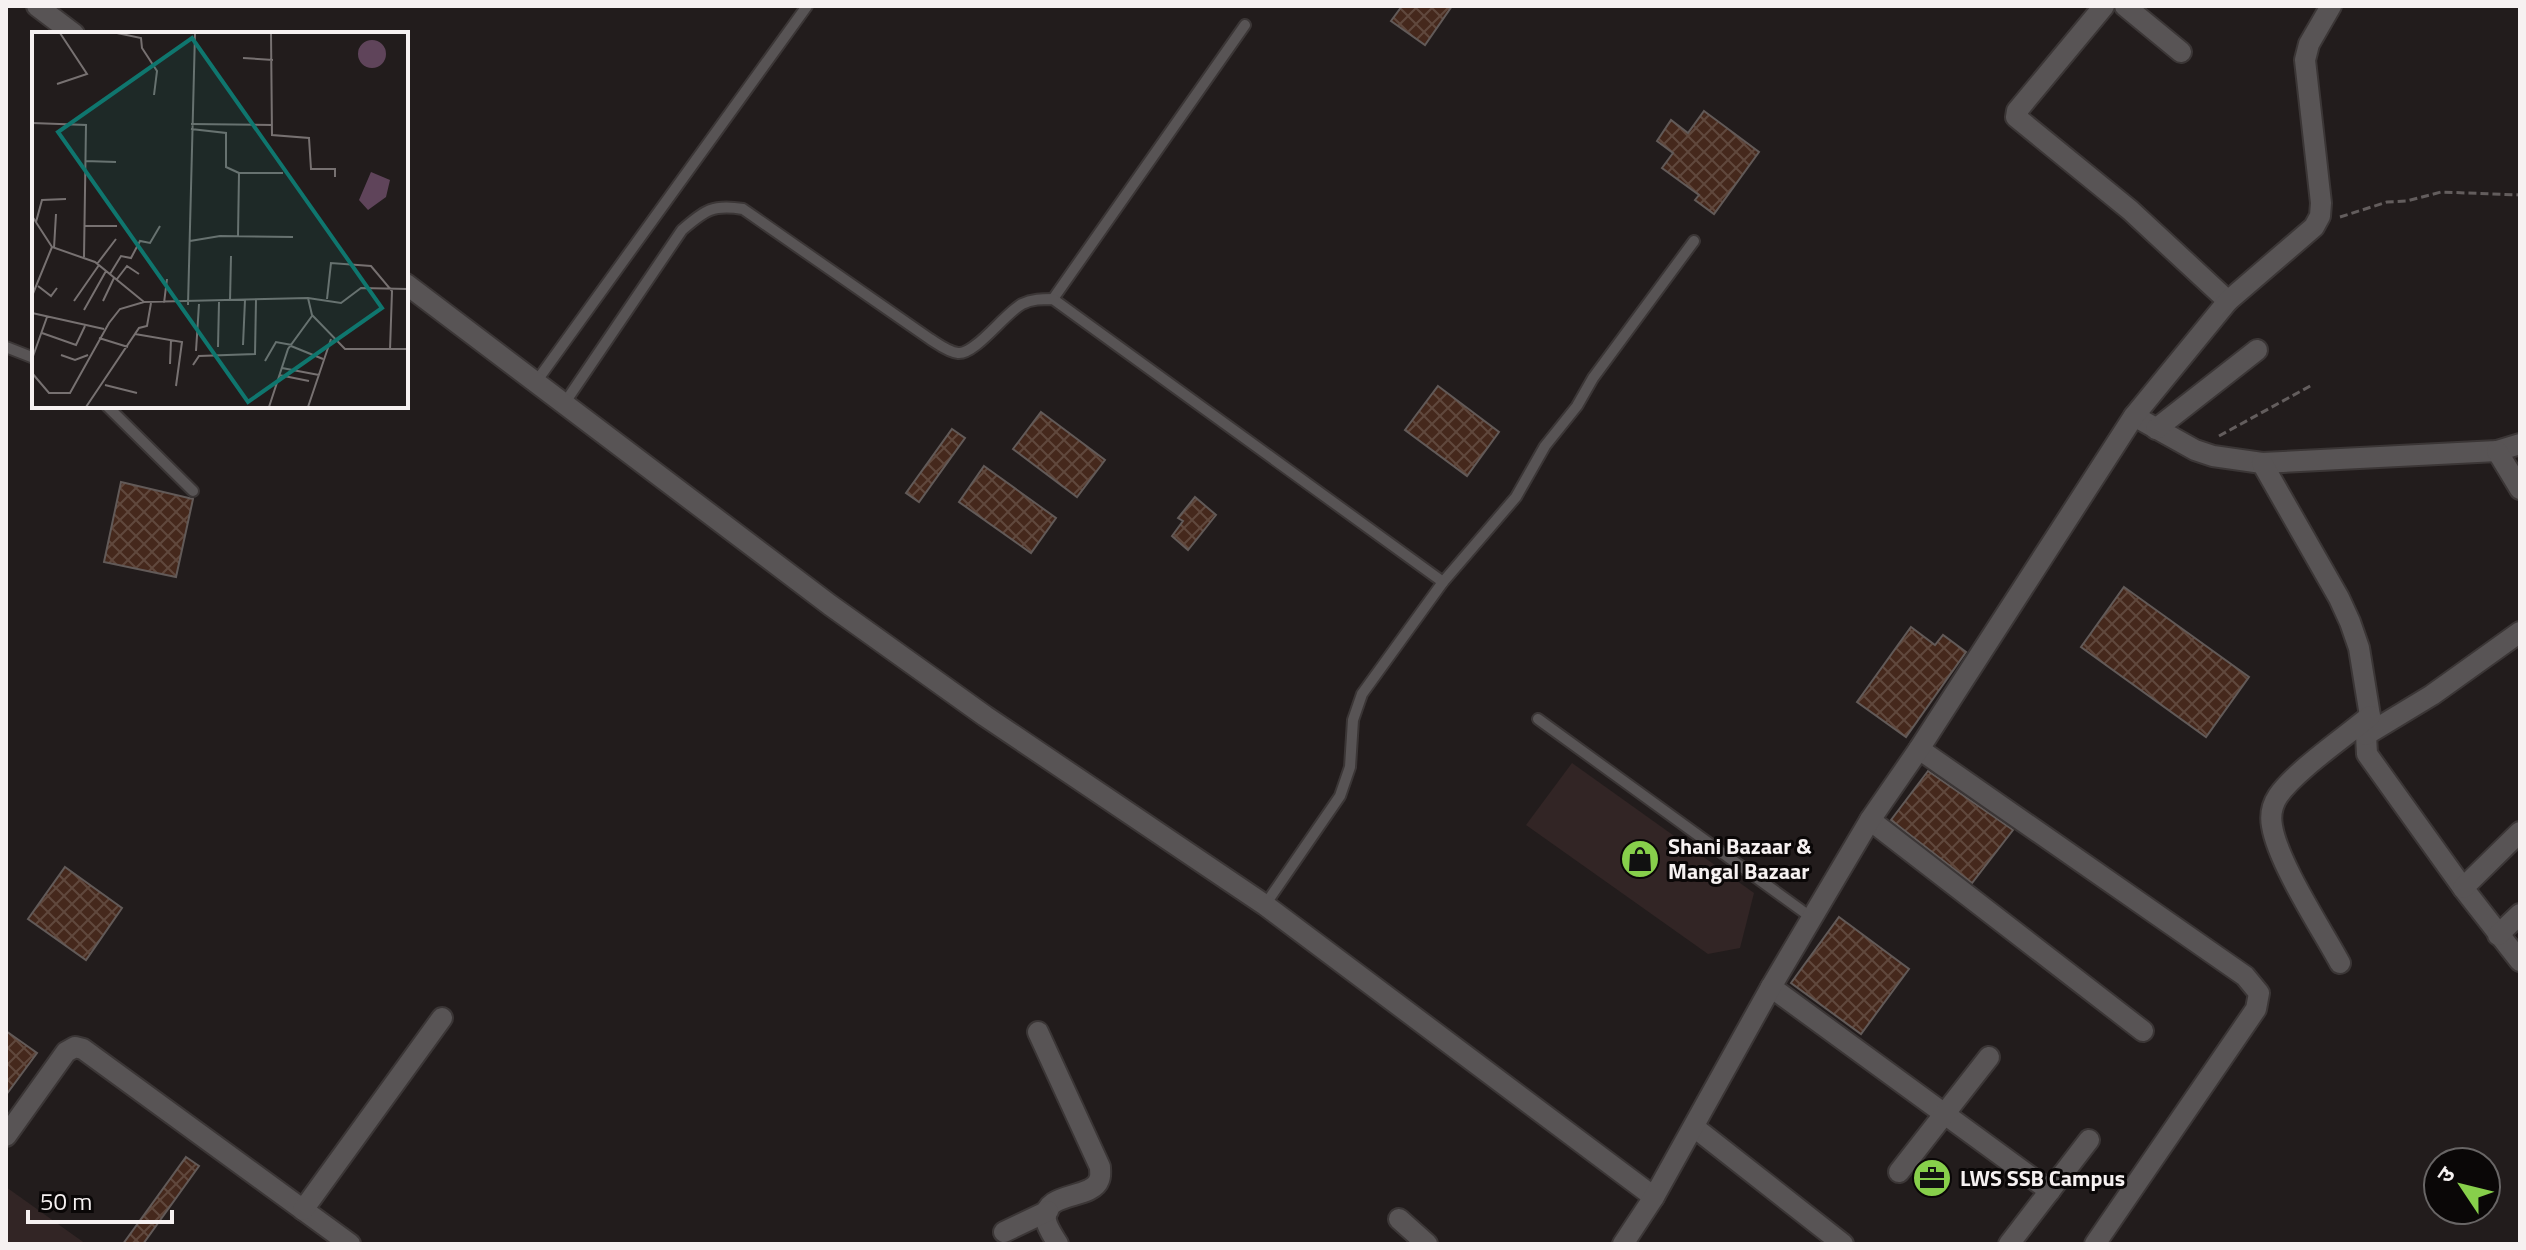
<svg xmlns="http://www.w3.org/2000/svg" width="2526" height="1250" font-family="'Titillium Web','Noto Sans Devanagari',sans-serif">
<style>
.built{fill:#322525}
.building{fill:url(#building-cross-hatch);stroke:#625a58;stroke-width:2}
.lines{fill:none;stroke-linecap:round;stroke-linejoin:round}
.service-casing{stroke:#3b3636;stroke-width:14}
.minor-casing{stroke:#3b3636;stroke-width:24}
.path{stroke:#635d5d;stroke-width:3;stroke-dasharray:8 4;stroke-linecap:butt}
.service{stroke:#585455;stroke-width:10}
.minor{stroke:#585455;stroke-width:20}
.labels{text-anchor:middle;stroke-width:6;stroke-linejoin:round;paint-order:stroke}
.poi-label{font-size:22px;font-weight:bold;fill:#f6f1f1;stroke:#0a0707;text-anchor:start}
.inset-road{fill:none;stroke:#777171;stroke-width:2}
.view{fill:#0f766e;fill-opacity:0.15;stroke:#0f766e;stroke-width:4}
.inset-edge{fill:none;stroke:#f6f1f1;stroke-width:4}
</style>
<defs>
<pattern id="building-cross-hatch" width="8" height="8" patternUnits="userSpaceOnUse" patternTransform="scale(2)"><rect width="8" height="8" fill="#45281c"/><path d="M0 0l8 8M0 8l8-8" fill="none" stroke="#60483d"/></pattern>
</defs>
<rect width="100%" height="100%" fill="#221c1c"/>
<!-- built -->
<g class="built">
<path d="M 1572,763 L 1754,893 L 1740,948 L 1708,954 L 1526,825 Z"/>
<path d="M 6,1187 L 86,1244 L 6,1244 Z"/>
</g>
<!-- building -->
<g class="building">
<path d="M 1402,6 L 1452,6 L 1425,45 L 1391,21 Z"/>
<path d="M 1704,111 L 1759,152 L 1714,214 L 1695,200 L 1699,195 L 1662,168 L 1673,153 L 1657,141 L 1671,120 L 1688,133 Z"/>
<path d="M 1438,386 L 1499,432 L 1467,476 L 1405,430 Z"/>
<path d="M 1041,412 L 1105,460 L 1077,497 L 1013,449 Z"/>
<path d="M 952,429 L 965,438 L 919,502 L 906,493 Z"/>
<path d="M 984,466 L 1056,518 L 1031,553 L 959,502 Z"/>
<path d="M 121,482 L 193,499 L 176,577 L 104,562 Z"/>
<path d="M 1195,497 L 1216,515 L 1188,550 L 1172,536 L 1183,521 L 1178,518 Z"/>
<path d="M 2124,587 L 2249,677 L 2206,737 L 2081,647 Z"/>
<path d="M 1911,627 L 1935,645 L 1943,635 L 1966,652 L 1906,737 L 1857,702 Z"/>
<path d="M 1928,771 L 2013,830 L 1972,883 L 1891,820 Z"/>
<path d="M 65,867 L 122,908 L 86,960 L 28,919 Z"/>
<path d="M 1839,917 L 1909,969 L 1861,1034 L 1791,983 Z"/>
<path d="M 6,1031 L 37,1053 L 6,1095 Z"/>
<path d="M 186,1157 L 199,1166 L 143,1244 L 123,1244 Z"/>
</g>
<g class="lines">
<defs>
<g id="service">
<path d="M 1053,299 L 1245,25"/>
<path d="M 6,347 L 34,358"/>
<path d="M 536,382 L 807,6"/>
<path d="M 564,404 L 682,230 C 705,210 713,204 743,209 L 930,339 C 938,344 948,352 958,353 C 975,355 1005,313 1022,304 C 1032,299 1042,299 1053,299 L 1443,582"/>
<path d="M 107,406 L 193,491"/>
<path d="M 1538,719 L 1812,918"/>
<path d="M 1265,905 L 1340,796 L 1350,767 L 1353,720 L 1362,694 L 1443,582 L 1516,497 L 1545,446 L 1577,406 L 1593,378 L 1694,241"/>
</g>
<g id="minor">
<path d="M 37,6 L 74,34"/>
<path d="M 2104,6 L 2017,111 L 2016,117 L 2130,210 L 2228,301"/>
<path d="M 2125,6 L 2181,52"/>
<path d="M 406,284 L 830,605 L 985,716 L 1265,905 L 1654,1197"/>
<path d="M 2134,416 L 2195,450 L 2213,456 L 2262,463 L 2497,451 L 2520,444"/>
<path d="M 2156,429 L 2257,350"/>
<path d="M 2497,451 L 2520,489"/>
<path d="M 2262,463 L 2339,598 L 2350,622 L 2359,648 L 2370,716 L 2366,735 L 2367,754 L 2463,888 L 2520,961"/>
<path d="M 2366,735 L 2432,695 L 2520,632"/>
<path d="M 1919,749 L 2245,976 L 2259,993 L 2256,1009 L 2095,1244"/>
<path d="M 1870,820 L 2143,1031"/>
<path d="M 2463,888 L 2520,832"/>
<path d="M 2498,935 L 2520,914"/>
<path d="M 2340,963 C 2321,928 2278,863 2272,826 C 2270,815 2272,805 2278,796 C 2295,771 2345,737 2370,716"/>
<path d="M 1771,987 L 2050,1191"/>
<path d="M 1038,1032 L 1100,1167 C 1100,1171 1101,1176 1099,1180 C 1092,1200 1042,1191 1046,1220 C 1047,1228 1054,1237 1058,1244"/>
<path d="M 1694,1127 L 1843,1244"/>
<path d="M 6,1136 L 66,1052 L 75,1047 L 83,1049 L 350,1244"/>
<path d="M 1899,1172 L 1989,1057"/>
<path d="M 303,1210 L 442,1018"/>
<path d="M 1399,1219 L 1427,1244"/>
<path d="M 1004,1232 L 1048,1211"/>
<path d="M 1623,1244 L 1654,1197 L 1771,987 L 1870,820 L 1919,749 L 2134,416 L 2228,301 L 2314,227 L 2320,216 L 2321,203 L 2305,60 L 2309,44 L 2331,6"/>
<path d="M 2009,1244 L 2089,1140"/>
</g>
</defs>
<!-- service casing -->
<use href="#service" class="service-casing"/>
<!-- minor casing -->
<use href="#minor" class="minor-casing"/>
<!-- path -->
<g class="path">
<path d="M 2340,217 L 2387,202 L 2407,201 L 2441,192 L 2520,195"/>
<path d="M 2219,436 L 2312,385"/>
</g>
<!-- service -->
<use href="#service" class="service"/>
<!-- minor -->
<use href="#minor" class="minor"/>
</g>
<!-- icons -->
<defs>
<symbol id="shop-disc" viewBox="-11 -11 22 22"><circle r="9.5" fill="#87cf4b" stroke="#0a0707"/><path d="M-5-2.5h2.3a2.7 3.5 0 0 1 5.4 0H5L5.5 6h-11ZM-1.5-2.5h3a1.5 2.3 0 0 0-3 0Z" fill="#111"/></symbol>
<symbol id="office-disc" viewBox="-11 -11 22 22"><circle r="9.5" fill="#87cf4b" stroke="#0a0707"/><path d="M-6-3h4V-5.5h4V-3h4V5H-6ZM-1-4.5V-3h2v-1.5ZM-6 0V1H6V0Z" fill="#111"/></symbol>
</defs>
<g fill-rule="evenodd">
<use href="#shop-disc" x="1618" y="837" width="44" height="44"/>
<use href="#office-disc" x="1910" y="1156" width="44" height="44"/>
</g>
<g class="labels">
<!-- poi labels -->
<g class="poi-label">
<text x="1668" y="854">Shani Bazaar &amp;<tspan x="1668" dy="25">Mangal Bazaar</tspan></text>
<text x="1960" y="1186">LWS SSB Campus</text>
</g>
</g>
<!-- overview -->
<g transform="translate(32 32)">
<rect width="376" height="376" fill="#221c1c"/>
<path d="M326 22a14 14 0 1 1 28 0a14 14 0 1 1-28 0ZM 339,140 L 358,148 L 354,165 L 336,178 L 327,168 Z" fill="#5f445a"/>
<path class="inset-road" d="M 85,1 L 109,6 L 110,16 L 125,39 L 122,63M 239,1 L 240,103 L 277,106 L 279,137 L 303,137 L 303,145M 211,26 L 241,28M 25,52 L 55,42 L 28,1M 0,91 L 54,93 L 52,225M 159,92 L 240,93M 159,97 L 194,101 L 194,135 L 207,141 L 206,204M 53,129 L 84,130M 207,141 L 251,141M 0,184 L 20,215 L 63,230 L 112,270 L 276,266 L 309,271 L 329,256 L 376,257M 4,190 L 10,168 L 34,167M 52,194 L 85,194M 158,209 L 188,204 L 261,205M 22,216 L 24,182M 65,232 L 84,207M 78,242 L 89,224 L 99,226 L 108,209 L 118,211 L 128,194M 85,247 L 95,234 L 107,242M 6,254 L 19,264 L 25,256M 0,264 L 20,215M 276,266 L 280,283 L 313,317 L 376,317M 295,267 L 299,231 L 339,234 L 360,259 L 358,318M 42,269 L 67,233M 71,269 L 82,246M 198,269 L 199,224M 132,271 L 135,247M 156,273 L 163,1M 52,278 L 74,239M 0,281 L 72,297M 10,301 L 44,313 L 53,294M 103,302 L 150,310 L 144,354M 67,306 L 96,315M 211,313 L 213,268M 259,314 L 291,327M 186,315 L 187,270M 164,319 L 167,272M 29,323 L 43,328 L 56,323M 0,327 L 15,285M 233,329 L 244,310 L 260,313M 138,332 L 139,308M 161,333 L 167,324 L 223,322 L 224,268M 250,336 L 287,343M 0,341 L 17,361 L 38,361 L 77,291 L 88,277 L 112,270M 247,343 L 277,349M 73,353 L 105,361M 54,375 L 107,296 L 115,294 L 119,271M 237,375 L 256,317 L 280,284M 276,375 L 299,307"/>
<path class="view" d="M 160,6 L 350,276 L 216,370 L 26,100 Z"/>
<rect width="376" height="376" class="inset-edge"/>
</g>
<!-- border -->
<rect width="2526" height="1250" fill="none" stroke="#f6f1f1" stroke-width="16"/>
<!-- north arrow -->
<g transform="translate(2462 1186) rotate(305)"><circle r="38" fill="#0a0707" stroke="#686565" stroke-width="2"/>
<path d="M0-6L14 30L0 20L-14 30Z" fill="#87cf4b"/>
<text y="-12" font-size="22" font-weight="bold" text-anchor="middle" fill="#f6f1f1">उ</text>
</g>
<!-- scale -->
<path d="M28 1210v12h144v-12" fill="none" stroke="#f6f1f1" stroke-width="4"/>
<text x="40" y="1210" font-size="24" fill="#f6f1f1" stroke="#0a0707" stroke-width="6" paint-order="stroke">50 m</text>
</svg>
